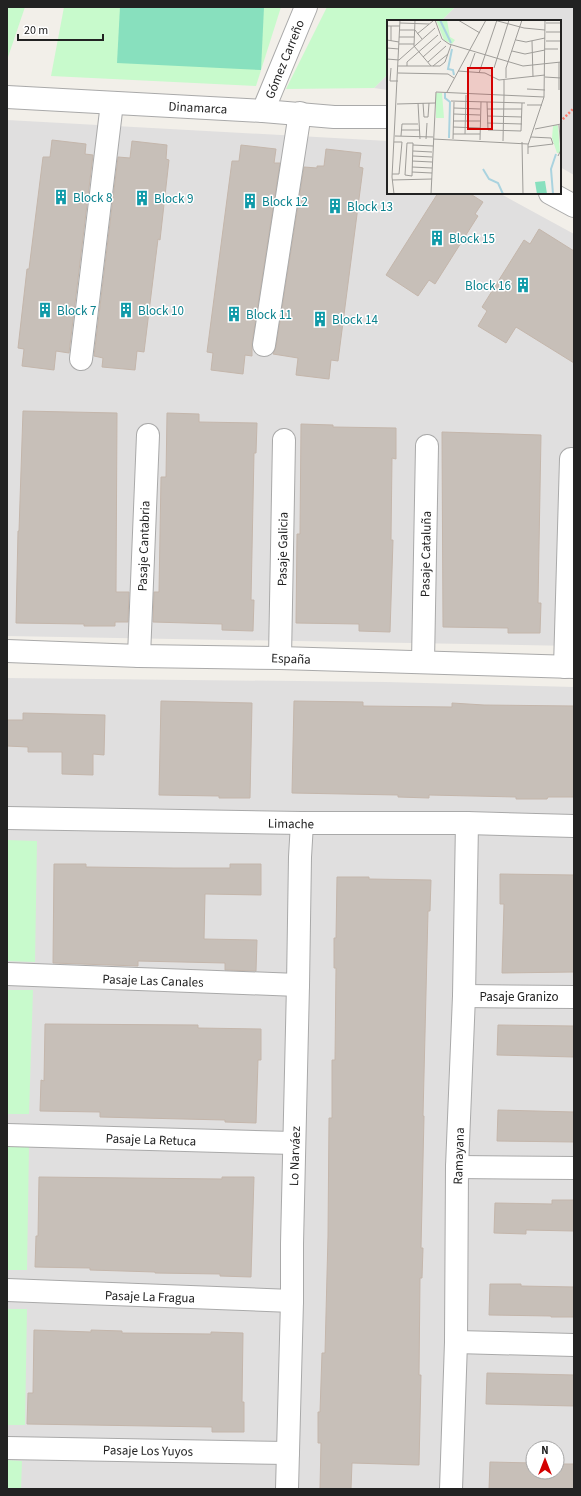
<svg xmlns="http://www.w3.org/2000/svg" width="581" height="1496" font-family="'Source Sans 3',sans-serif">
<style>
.residential{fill:#e0dfdf;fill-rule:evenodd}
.park{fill:#c8facc}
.pitch{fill:#88e0be}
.building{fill:#c7bfb8;stroke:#c4b6ab}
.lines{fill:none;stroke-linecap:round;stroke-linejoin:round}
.minor-casing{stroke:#a9a9a9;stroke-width:24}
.path{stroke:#fa8072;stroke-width:2.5;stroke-dasharray:2 2;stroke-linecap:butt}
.minor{stroke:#fff;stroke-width:22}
.labels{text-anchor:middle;stroke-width:3;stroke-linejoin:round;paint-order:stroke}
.street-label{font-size:13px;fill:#222;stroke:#fff}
.culture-label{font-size:13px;fill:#0d838f;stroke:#fff;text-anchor:start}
.inset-river{fill:none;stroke:#aad3df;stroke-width:2}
.inset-road{fill:none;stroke:#9f9d99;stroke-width:1}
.view{fill:#d40000;fill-opacity:0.15;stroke:#d40000;stroke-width:2}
.inset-edge{fill:none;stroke:#222;stroke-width:2}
</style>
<rect width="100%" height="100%" fill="#f2efe9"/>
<!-- residential -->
<g class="residential">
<path d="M 455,7 L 574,7 L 574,175 L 560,167 L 560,21 L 441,21 Z"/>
<path d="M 388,74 L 388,90 L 374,88 Z"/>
<path d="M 7,120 L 388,141 L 388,193 L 499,193 L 574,234 L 574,646 L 7,636 Z"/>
<path d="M 7,678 L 386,682 L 574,687 L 574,1489 L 7,1489 ZM 533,1448 L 557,1448 L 557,1472 L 533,1472 Z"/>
</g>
<!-- park -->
<g class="park">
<path d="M 7,7 L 25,7 L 7,60 Z"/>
<path d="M 64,7 L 281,7 L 256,86 L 51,76 Z"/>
<path d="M 327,7 L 455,7 L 441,21 L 388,21 L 388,74 L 374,88 L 286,89 Z"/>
<path d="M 7,840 L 37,841 L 35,962 L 7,961 Z"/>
<path d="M 7,990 L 33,990 L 29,1114 L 7,1114 Z"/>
<path d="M 7,1147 L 29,1147 L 27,1270 L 7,1270 Z"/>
<path d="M 7,1309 L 27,1309 L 25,1425 L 7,1425 Z"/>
<path d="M 7,1460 L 22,1461 L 21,1489 L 7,1489 Z"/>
</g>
<!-- pitch -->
<path class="pitch" d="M 120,7 L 264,7 L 261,70 L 117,63 Z"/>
<!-- building -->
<g class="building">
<path d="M 52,140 L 86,144 L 85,154 L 93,155 L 69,353 L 56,351 L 54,370 L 22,366 L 24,349 L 18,348 L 27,269 L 29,269 L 43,157 L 50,157 Z"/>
<path d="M 132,141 L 167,145 L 166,159 L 169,160 L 160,240 L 158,239 L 144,352 L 137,351 L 135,370 L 102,367 L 103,358 L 94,356 L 118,157 L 130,158 Z"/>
<path d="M 241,145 L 276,149 L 274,163 L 280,163 L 252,343 L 252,356 L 245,355 L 243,374 L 211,370 L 213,353 L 207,352 L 232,161 L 239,161 Z"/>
<path d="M 326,149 L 361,153 L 359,167 L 363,168 L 338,361 L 331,360 L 329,379 L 296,375 L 298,358 L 273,354 L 276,347 L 304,167 L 317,168 L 317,166 L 324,166 Z"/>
<path d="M 438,193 L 469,193 L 483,202 L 475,214 L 478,216 L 435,284 L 429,280 L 418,296 L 386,275 Z"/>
<path d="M 539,229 L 574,251 L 574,363 L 516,327 L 506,343 L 478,326 L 487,311 L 482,307 L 524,240 L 530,244 Z"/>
<path d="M 23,411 L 117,413 L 116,592 L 129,592 L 128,622 L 115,622 L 115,626 L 84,626 L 84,624 L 16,623 L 18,531 L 19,531 Z"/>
<path d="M 167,413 L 199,414 L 199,422 L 257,423 L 256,453 L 254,453 L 251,600 L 254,600 L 253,631 L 222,630 L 222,624 L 153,622 L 154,592 L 159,592 L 161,477 L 166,477 Z"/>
<path d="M 301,424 L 333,425 L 333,427 L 396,428 L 396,459 L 392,458 L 391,540 L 393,540 L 390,632 L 359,631 L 359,624 L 296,623 L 297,534 L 300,534 Z"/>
<path d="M 442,432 L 541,435 L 538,603 L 541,603 L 540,633 L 508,633 L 508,628 L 443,627 Z"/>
<path d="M 161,701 L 252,703 L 250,798 L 219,798 L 219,796 L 159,795 Z"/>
<path d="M 294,701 L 363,702 L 363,706 L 452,707 L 452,703 L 484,705 L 574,706 L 574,797 L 548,797 L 547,799 L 516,799 L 516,797 L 429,795 L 429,798 L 398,797 L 398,795 L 292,793 Z"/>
<path d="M 23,713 L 105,715 L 104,755 L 93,754 L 93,775 L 62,774 L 62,752 L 28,752 L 28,747 L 7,746 L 7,720 L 23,720 Z"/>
<path d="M 54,864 L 86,864 L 86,867 L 173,868 L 230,868 L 230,864 L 261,864 L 261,895 L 205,894 L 204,939 L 257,940 L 256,971 L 225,970 L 225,963 L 138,961 L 138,966 L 53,963 Z"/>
<path d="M 500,874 L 574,875 L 574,972 L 502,973 L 504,904 L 500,904 Z"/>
<path d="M 337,877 L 369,877 L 369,879 L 431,880 L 430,911 L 428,911 L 423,1116 L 424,1116 L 421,1248 L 423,1248 L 422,1278 L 420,1278 L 419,1375 L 421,1375 L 419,1465 L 352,1463 L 351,1489 L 320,1489 L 321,1443 L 318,1443 L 318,1412 L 320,1412 L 322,1353 L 325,1353 L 328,1236 L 329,1118 L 332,1118 L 332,1060 L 335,1060 L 336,968 L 334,968 L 334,938 L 336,938 Z"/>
<path d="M 45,1024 L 198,1025 L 198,1028 L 261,1029 L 261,1060 L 258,1060 L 256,1123 L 225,1122 L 225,1120 L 100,1117 L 100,1112 L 40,1111 L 41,1080 L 44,1081 Z"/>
<path d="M 498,1025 L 574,1026 L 574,1057 L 497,1055 Z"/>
<path d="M 498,1110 L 574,1112 L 574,1142 L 497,1141 Z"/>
<path d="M 39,1177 L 222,1179 L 222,1177 L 254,1177 L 251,1277 L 220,1276 L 220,1274 L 155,1273 L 155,1272 L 90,1270 L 90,1268 L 35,1267 L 36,1236 L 38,1236 Z"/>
<path d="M 552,1200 L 574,1200 L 574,1231 L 526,1230 L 526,1234 L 494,1233 L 495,1203 L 552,1204 Z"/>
<path d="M 490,1284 L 521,1284 L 521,1286 L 574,1287 L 574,1317 L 551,1317 L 551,1316 L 489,1315 Z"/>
<path d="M 34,1330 L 91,1332 L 91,1330 L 122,1331 L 122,1333 L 211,1334 L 211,1332 L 243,1333 L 242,1402 L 244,1402 L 244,1432 L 212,1432 L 212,1427 L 27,1424 L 28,1393 L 33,1393 Z"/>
<path d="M 487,1373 L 574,1375 L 574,1406 L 486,1404 Z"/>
<path d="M 490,1462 L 533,1463 L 533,1472 L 557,1472 L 557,1464 L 574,1464 L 574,1489 L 489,1489 Z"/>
</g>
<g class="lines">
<defs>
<g id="minor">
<path d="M 7,97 L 263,111 L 334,117 L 388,117"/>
<path d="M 263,111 L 306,7"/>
<path d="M 550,193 L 574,206"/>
<path d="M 264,345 L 300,113"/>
<path d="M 81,359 L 112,103"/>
<path d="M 7,651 L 139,656 L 280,658 L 574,667"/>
<path d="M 139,656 L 148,435"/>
<path d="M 280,658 L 284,440"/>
<path d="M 423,662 L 427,446"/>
<path d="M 565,667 L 571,459"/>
<path d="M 7,818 L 302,823 L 467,823 L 574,826"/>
<path d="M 7,974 L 298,985"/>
<path d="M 464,996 L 574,997"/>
<path d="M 7,1135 L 294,1143"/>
<path d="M 457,1167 L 574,1168"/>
<path d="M 7,1290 L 292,1301"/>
<path d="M 456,1342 L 574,1345"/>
<path d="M 7,1448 L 288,1453"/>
<path d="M 287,1489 L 292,1301 L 292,1244 L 298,985 L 300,857 L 302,823"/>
<path d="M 451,1489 L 456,1342 L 457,1167 L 464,996 L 467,823"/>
</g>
</defs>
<!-- minor casing -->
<use href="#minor" class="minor-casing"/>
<!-- path -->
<path class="path" d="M 560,122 L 574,108"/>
<!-- minor -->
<use href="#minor" class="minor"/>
</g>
<!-- icons -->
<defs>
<symbol id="building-bare" viewBox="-9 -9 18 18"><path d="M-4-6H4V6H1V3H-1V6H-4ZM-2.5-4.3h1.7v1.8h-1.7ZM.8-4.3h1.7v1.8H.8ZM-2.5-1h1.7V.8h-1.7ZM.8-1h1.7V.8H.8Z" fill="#0f9aa8" stroke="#fff" stroke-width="2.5" paint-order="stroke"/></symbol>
</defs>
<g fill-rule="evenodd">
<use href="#building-bare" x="50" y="186" width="22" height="22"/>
<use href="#building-bare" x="131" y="187" width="22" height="22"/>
<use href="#building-bare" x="239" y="190" width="22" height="22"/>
<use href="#building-bare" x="324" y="195" width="22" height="22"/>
<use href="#building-bare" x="426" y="227" width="22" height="22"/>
<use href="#building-bare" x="512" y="274" width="22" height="22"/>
<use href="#building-bare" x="34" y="299" width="22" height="22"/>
<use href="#building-bare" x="115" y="299" width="22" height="22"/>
<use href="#building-bare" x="223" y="303" width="22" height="22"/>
<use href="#building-bare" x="309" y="308" width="22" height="22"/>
</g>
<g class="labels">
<!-- street labels -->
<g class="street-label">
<text transform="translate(284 59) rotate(-68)" y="5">Gómez Carreño</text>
<text transform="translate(198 107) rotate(3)" y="5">Dinamarca</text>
<text transform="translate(143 546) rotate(-88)" y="5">Pasaje Cantabria</text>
<text transform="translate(282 549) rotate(-89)" y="5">Pasaje Galicia</text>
<text transform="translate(425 554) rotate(-89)" y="5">Pasaje Cataluña</text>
<text transform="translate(291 658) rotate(2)" y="5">España</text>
<text transform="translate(291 823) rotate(1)" y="5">Limache</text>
<text transform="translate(153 980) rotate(2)" y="5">Pasaje Las Canales</text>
<text x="519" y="1001">Pasaje Granizo</text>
<text transform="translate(151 1139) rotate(2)" y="5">Pasaje La Retuca</text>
<text transform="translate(294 1156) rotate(-88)" y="5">Lo Narváez</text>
<text transform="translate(458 1156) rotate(-88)" y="5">Ramayana</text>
<text transform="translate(150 1296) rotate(2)" y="5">Pasaje La Fragua</text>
<text transform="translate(148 1450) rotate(1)" y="5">Pasaje Los Yuyos</text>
</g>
<!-- culture labels -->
<g class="culture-label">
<text x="73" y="202">Block 8</text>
<text x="154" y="203">Block 9</text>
<text x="262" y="206">Block 12</text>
<text x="347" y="211">Block 13</text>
<text x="449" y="243">Block 15</text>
<text x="511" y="290" text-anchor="end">Block 16</text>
<text x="57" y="315">Block 7</text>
<text x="138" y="315">Block 10</text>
<text x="246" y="319">Block 11</text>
<text x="332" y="324">Block 14</text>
</g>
</g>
<!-- overview -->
<g transform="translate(387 20)">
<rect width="174" height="174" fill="#f2efe9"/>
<path d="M 49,0 L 60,0 L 63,17 L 68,20 L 65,24 L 57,20 ZM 49,73 L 55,73 L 57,98 L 49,98 ZM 170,105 L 171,106 L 173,133 L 170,133 L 165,118 L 166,106 Z" fill="#c8facc"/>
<path d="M 158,161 L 160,174 L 150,174 L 148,162 Z" fill="#88e0be"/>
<path class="inset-river" d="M 53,0 L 64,23M 65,29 L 61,49 L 66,50 L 67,55M 58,73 L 58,78 L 63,82 L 62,118M 96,149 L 102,159 L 111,163 L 116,174M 166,174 L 164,149 L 169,134"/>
<path class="inset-road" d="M 48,0 L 55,19 L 62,24 L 136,46 L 174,42M 71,0 L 93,13M 107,0 L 137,8 L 158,10M 13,3 L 42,4M 159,3 L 174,3M 0,6 L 13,6M 4,6 L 4,21M 13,10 L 28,10 L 35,19M 159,12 L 174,12M 30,14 L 46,1M 12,17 L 27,17M 0,20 L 12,22M 129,20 L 139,22 L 158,18M 145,21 L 146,57M 159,21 L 174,21M 12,24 L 27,24M 27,26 L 44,46M 27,26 L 28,0M 0,28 L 12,29M 158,29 L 171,29M 125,31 L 138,34 L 158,30M 36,37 L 54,21M 0,39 L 12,40M 12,40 L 48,8M 41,42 L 59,26M 172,42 L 172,70M 11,46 L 53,46 L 58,42 L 64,25M 20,46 L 20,42 L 51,15M 46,46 L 61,34M 83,47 L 88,33M 4,48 L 3,61 L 11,61M 107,48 L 122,0M 71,51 L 98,53 L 112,60 L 158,55M 11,53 L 61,54 L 67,58M 92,53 L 110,0M 158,57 L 174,58M 119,58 L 119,48 L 135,0M 140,69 L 158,70M 60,72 L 99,0M 117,76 L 117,60M 64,81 L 138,83M 100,82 L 101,110 L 134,111 L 135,83M 31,83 L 33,119M 36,83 L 37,97 L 41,97 L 42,83M 10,84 L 48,83M 140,85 L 155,85M 67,88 L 93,89M 100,89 L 135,89M 67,94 L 93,95M 100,96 L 135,97M 66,101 L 93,101M 100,103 L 135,104M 15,104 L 31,104M 66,107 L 93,108M 148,109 L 174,104M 15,110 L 33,110M 66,114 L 93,114M 78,114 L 79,75M 8,116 L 46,117M 14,116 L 15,104M 39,119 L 40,103M 46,119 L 141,124M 66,119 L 67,82M 93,120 L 94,82M 116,121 L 117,76M 135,122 L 136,174M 20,123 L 26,123 L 25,156 L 18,155 ZM 26,125 L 46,126M 141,127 L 166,124 L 164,118 L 144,117M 26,131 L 45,132M 141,134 L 141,125 L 157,77 L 158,0M 26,136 L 45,137M 171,136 L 174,130 L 172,105M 25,141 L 45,142M 25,147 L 45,148M 25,152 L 45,153M 5,154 L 12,154 L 15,122 L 7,122M 5,160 L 45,159M 7,174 L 5,157 L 13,0M 44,174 L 49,72 L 157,77"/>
<path class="view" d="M 81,48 L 105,48 L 105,109 L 81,109 Z"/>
<rect width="174" height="174" class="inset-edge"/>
</g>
<!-- border -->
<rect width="581" height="1496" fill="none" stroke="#222222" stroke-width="16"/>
<!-- north arrow -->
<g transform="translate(545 1460)"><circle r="19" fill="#ffffff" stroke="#a7a7a7"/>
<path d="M0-3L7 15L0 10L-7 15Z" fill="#d40000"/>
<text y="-6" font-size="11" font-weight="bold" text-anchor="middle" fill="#222222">N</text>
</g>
<!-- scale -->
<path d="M18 34v6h85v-6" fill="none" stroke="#222222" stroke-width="2"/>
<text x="24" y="34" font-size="12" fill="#222222" stroke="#ffffff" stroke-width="3" paint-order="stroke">20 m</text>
</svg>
